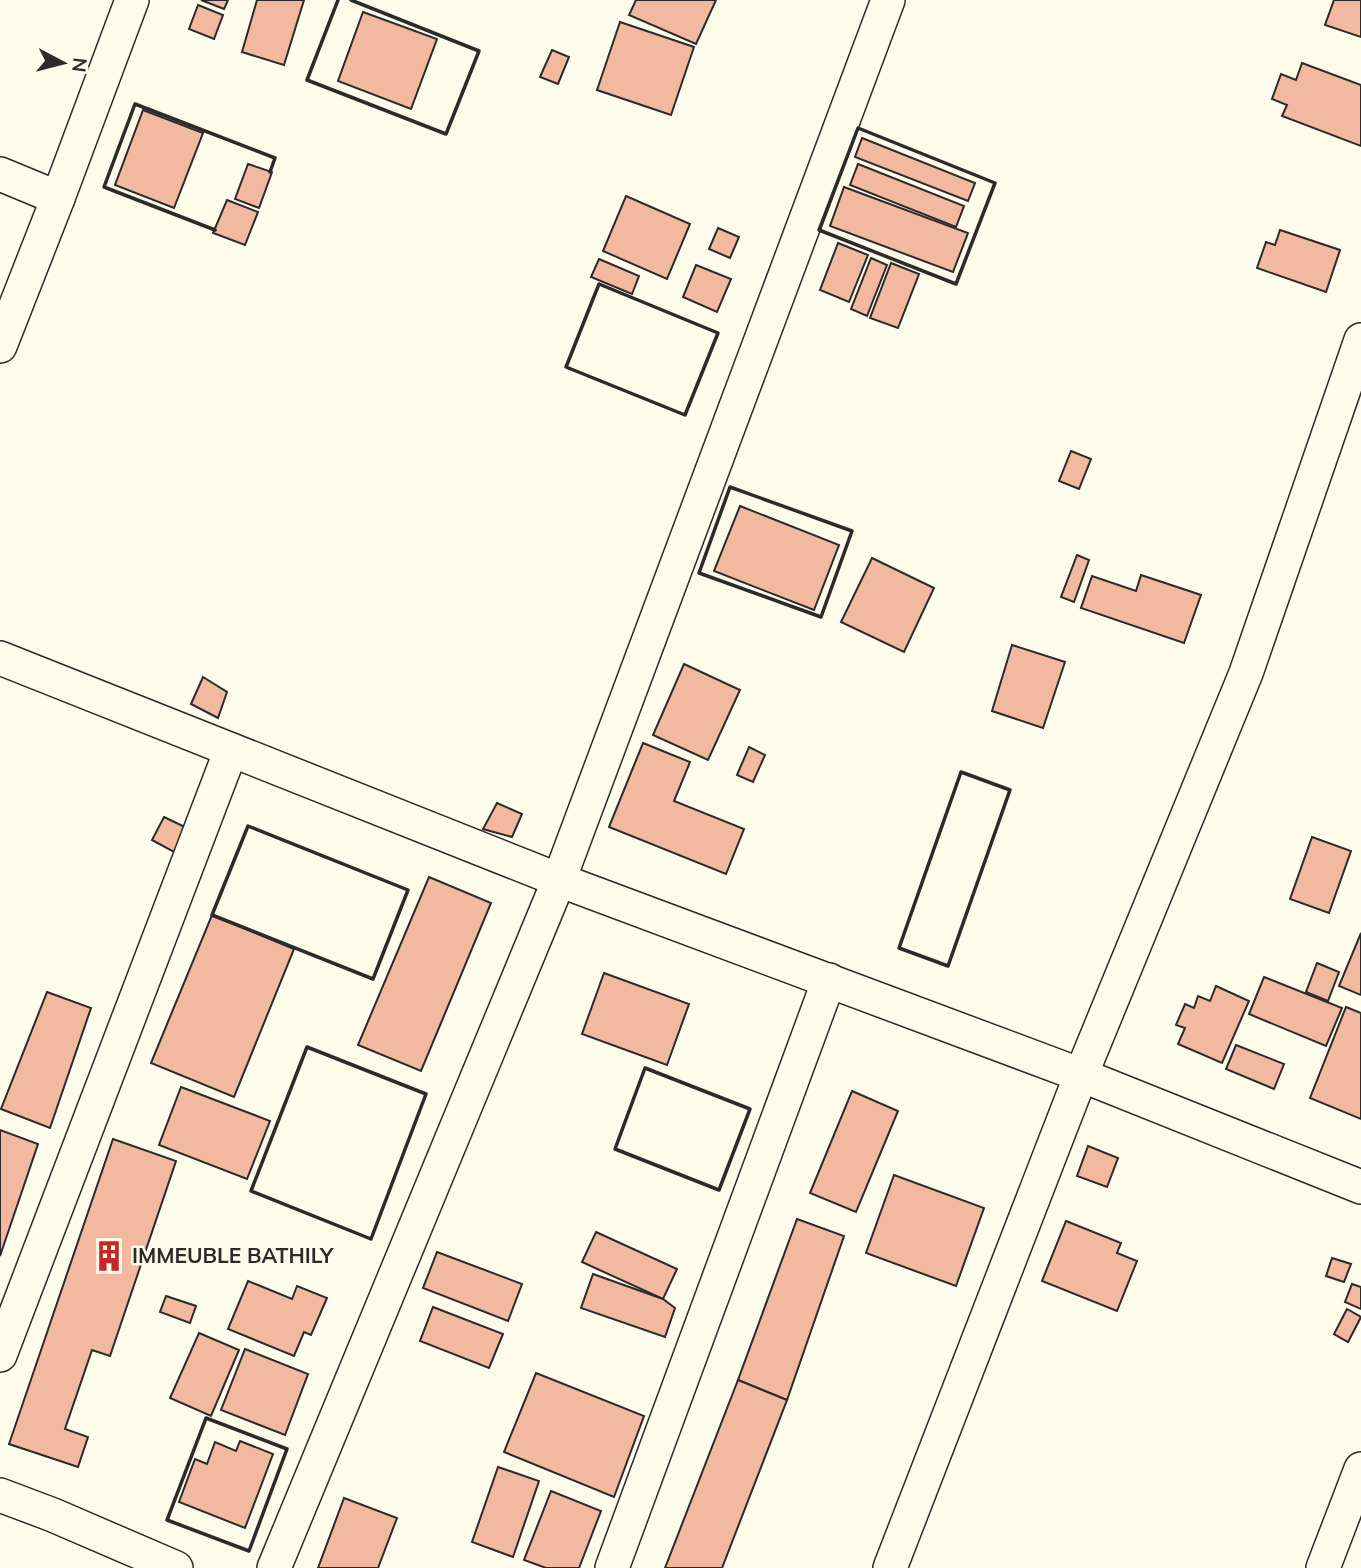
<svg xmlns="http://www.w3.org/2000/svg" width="1361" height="1568" font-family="Mulish,sans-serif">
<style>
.building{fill:#f2b8a0;stroke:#2b2b2b;stroke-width:2}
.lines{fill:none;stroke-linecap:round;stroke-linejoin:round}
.minor-casing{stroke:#2b2b2b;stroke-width:36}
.minor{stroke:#fdfbea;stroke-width:33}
.wall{stroke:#2b2b2b;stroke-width:3.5}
.labels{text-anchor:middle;stroke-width:5;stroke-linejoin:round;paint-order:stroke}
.poi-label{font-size:21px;font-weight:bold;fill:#2b2b2b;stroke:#fdfbea;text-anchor:start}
</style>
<rect width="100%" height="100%" fill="#fdfbea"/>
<!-- building -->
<g class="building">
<path d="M 201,0 L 228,0 L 224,9 Z"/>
<path d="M 257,0 L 304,0 L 284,65 L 242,52 Z"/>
<path d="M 636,0 L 716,0 L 696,44 L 629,15 Z"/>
<path d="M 1334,0 L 1361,0 L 1361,37 L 1325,25 Z"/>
<path d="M 198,5 L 223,15 L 214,39 L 189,29 Z"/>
<path d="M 363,12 L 437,39 L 411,109 L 338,81 Z"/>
<path d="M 620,22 L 694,47 L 671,115 L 597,90 Z"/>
<path d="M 552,50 L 569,57 L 558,84 L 540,77 Z"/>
<path d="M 1302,63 L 1361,85 L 1361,146 L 1282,116 L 1287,105 L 1272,99 L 1281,74 L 1296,80 Z"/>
<path d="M 143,110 L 203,133 L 174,208 L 115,185 Z"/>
<path d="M 862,138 L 975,183 L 968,201 L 855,157 Z"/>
<path d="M 248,164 L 272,172 L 259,208 L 235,199 Z"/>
<path d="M 858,164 L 964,206 L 956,227 L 850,185 Z"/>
<path d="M 844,187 L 968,233 L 953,272 L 830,226 Z"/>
<path d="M 626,196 L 690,224 L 667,279 L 603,251 Z"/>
<path d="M 227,200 L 258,212 L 245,245 L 213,233 Z"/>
<path d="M 718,228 L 739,237 L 730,258 L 709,249 Z"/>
<path d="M 1280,230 L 1340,250 L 1326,292 L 1257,268 L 1266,242 L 1275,245 Z"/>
<path d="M 838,243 L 868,255 L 849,302 L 820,290 Z"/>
<path d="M 871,258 L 887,265 L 867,316 L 851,309 Z"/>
<path d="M 599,259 L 639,276 L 632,294 L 591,277 Z"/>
<path d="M 891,263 L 919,274 L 898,328 L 870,318 Z"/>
<path d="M 696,265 L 731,279 L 717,312 L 683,297 Z"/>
<path d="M 1071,451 L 1091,459 L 1079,489 L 1059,481 Z"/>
<path d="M 740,506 L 839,545 L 814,610 L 714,571 Z"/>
<path d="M 1077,555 L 1089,560 L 1074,602 L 1061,597 Z"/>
<path d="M 872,558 L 934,588 L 904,652 L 841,622 Z"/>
<path d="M 1141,575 L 1201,595 L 1184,643 L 1081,608 L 1092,576 L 1136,591 Z"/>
<path d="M 1012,645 L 1065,662 L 1043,728 L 992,711 Z"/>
<path d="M 684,664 L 740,690 L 708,760 L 653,735 Z"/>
<path d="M 203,677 L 227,692 L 218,718 L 191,704 Z"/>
<path d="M 643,743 L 690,762 L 674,801 L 744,829 L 726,874 L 609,827 Z"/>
<path d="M 749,747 L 765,755 L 753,782 L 737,775 Z"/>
<path d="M 497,803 L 522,814 L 512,837 L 483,829 Z"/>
<path d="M 164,817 L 187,828 L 174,852 L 152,840 Z"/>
<path d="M 1312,837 L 1351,851 L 1329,913 L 1290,899 Z"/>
<path d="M 429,877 L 491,903 L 421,1071 L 358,1045 Z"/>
<path d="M 212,915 L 294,949 L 234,1097 L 151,1063 Z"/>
<path d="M 1361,933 L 1361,995 L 1339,986 Z"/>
<path d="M 1317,963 L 1339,972 L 1328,1001 L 1306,992 Z"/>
<path d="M 604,973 L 689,1004 L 667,1065 L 582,1034 Z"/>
<path d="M 1264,977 L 1342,1008 L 1326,1046 L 1249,1014 Z"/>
<path d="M 1216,986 L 1249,1001 L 1222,1063 L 1178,1044 L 1185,1028 L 1176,1025 L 1185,1004 L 1194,1008 L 1198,996 L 1210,1001 Z"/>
<path d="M 47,992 L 91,1008 L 50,1128 L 1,1109 Z"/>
<path d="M 1346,1007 L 1361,1013 L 1361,1119 L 1310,1098 Z"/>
<path d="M 1236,1045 L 1284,1064 L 1274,1089 L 1226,1069 Z"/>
<path d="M 181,1087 L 270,1121 L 247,1179 L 159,1145 Z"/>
<path d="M 852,1091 L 898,1111 L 856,1212 L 810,1193 Z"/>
<path d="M 0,1130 L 38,1144 L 0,1256 Z"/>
<path d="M 113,1139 L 176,1161 L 110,1356 L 92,1350 L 65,1429 L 88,1437 L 78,1467 L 9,1444 Z"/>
<path d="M 1088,1146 L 1118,1158 L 1107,1187 L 1077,1176 Z"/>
<path d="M 894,1175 L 984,1208 L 956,1286 L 866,1253 Z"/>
<path d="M 797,1219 L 844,1236 L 787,1400 L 738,1380 Z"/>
<path d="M 1066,1221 L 1121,1243 L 1117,1253 L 1137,1261 L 1117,1311 L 1042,1281 Z"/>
<path d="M 596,1232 L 677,1269 L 663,1299 L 582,1262 Z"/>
<path d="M 437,1252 L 522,1284 L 508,1321 L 423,1288 Z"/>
<path d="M 1332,1258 L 1351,1264 L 1344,1282 L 1326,1276 Z"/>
<path d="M 593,1274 L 663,1299 L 675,1308 L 665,1337 L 581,1308 Z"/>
<path d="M 248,1281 L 292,1299 L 297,1286 L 327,1298 L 311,1335 L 304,1332 L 294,1356 L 228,1329 Z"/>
<path d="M 1352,1284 L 1361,1287 L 1361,1309 L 1345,1302 Z"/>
<path d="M 166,1296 L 196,1306 L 190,1323 L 160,1312 Z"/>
<path d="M 433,1307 L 503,1334 L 489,1368 L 420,1341 Z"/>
<path d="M 1347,1309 L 1361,1317 L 1348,1342 L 1334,1334 Z"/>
<path d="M 199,1333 L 239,1350 L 211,1416 L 170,1398 Z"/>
<path d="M 245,1349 L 308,1374 L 285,1435 L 221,1410 Z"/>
<path d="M 536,1373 L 644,1416 L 614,1497 L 504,1452 Z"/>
<path d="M 738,1380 L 787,1400 L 722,1568 L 665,1568 Z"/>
<path d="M 240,1441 L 273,1454 L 245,1528 L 179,1502 L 195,1459 L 207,1464 L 215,1442 L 236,1451 Z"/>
<path d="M 498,1467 L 539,1481 L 513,1557 L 472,1542 Z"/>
<path d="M 551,1491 L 601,1511 L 579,1568 L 546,1568 L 524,1560 Z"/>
<path d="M 344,1498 L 397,1518 L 378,1568 L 318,1568 Z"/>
</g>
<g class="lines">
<defs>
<g id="minor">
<path d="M 0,174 L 58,198"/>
<path d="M 0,346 L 58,198 L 132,0"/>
<path d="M 0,658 L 559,880 L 1081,1075 L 1361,1187"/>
<path d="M 0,1355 L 231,750"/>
<path d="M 0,1495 L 53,1515 L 176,1568"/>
<path d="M 274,1568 L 559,880 L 888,0"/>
<path d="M 612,1568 L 829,980"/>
<path d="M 890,1568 L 1081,1075 L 1246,673 L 1361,340"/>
<path d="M 1323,1568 L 1361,1469"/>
</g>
</defs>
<!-- minor casing -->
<use href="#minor" class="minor-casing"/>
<!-- minor -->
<use href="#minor" class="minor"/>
<!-- wall -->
<g class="wall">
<path d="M 338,0 L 307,80 L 446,134 L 479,51 L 351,0"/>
<path d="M 858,128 L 995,183 L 956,284 L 819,230 Z"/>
<path d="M 215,230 L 104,187 L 135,104 L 275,158 L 270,172"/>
<path d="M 599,284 L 718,333 L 685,415 L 566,367 Z"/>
<path d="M 730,487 L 852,531 L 821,617 L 699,573 Z"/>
<path d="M 961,772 L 1010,790 L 948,966 L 899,948 Z"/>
<path d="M 248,826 L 408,890 L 373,979 L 212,915 Z"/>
<path d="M 307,1047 L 426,1094 L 371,1239 L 251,1191 Z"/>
<path d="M 645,1068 L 750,1109 L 719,1190 L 615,1149 Z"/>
<path d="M 206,1418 L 287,1449 L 249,1551 L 167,1520 Z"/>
</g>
</g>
<!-- icons -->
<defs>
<symbol id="building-bare" viewBox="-9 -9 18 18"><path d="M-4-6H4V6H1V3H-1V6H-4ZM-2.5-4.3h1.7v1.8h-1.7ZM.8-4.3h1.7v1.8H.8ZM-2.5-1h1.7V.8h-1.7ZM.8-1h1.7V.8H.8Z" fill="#c62828" stroke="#fdfbea" stroke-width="2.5" paint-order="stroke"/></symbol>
</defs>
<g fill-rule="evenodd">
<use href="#building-bare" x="87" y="1234" width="44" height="44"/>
</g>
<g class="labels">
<!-- poi labels -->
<g class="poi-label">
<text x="132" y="1263">IMMEUBLE BATHILY</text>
</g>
</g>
<!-- north arrow -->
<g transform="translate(63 63) rotate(97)" stroke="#fdfbea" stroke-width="5" paint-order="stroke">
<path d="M0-5L12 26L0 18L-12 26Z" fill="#2b2b2b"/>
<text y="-10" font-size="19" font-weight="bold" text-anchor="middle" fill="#2b2b2b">N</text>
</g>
</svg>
